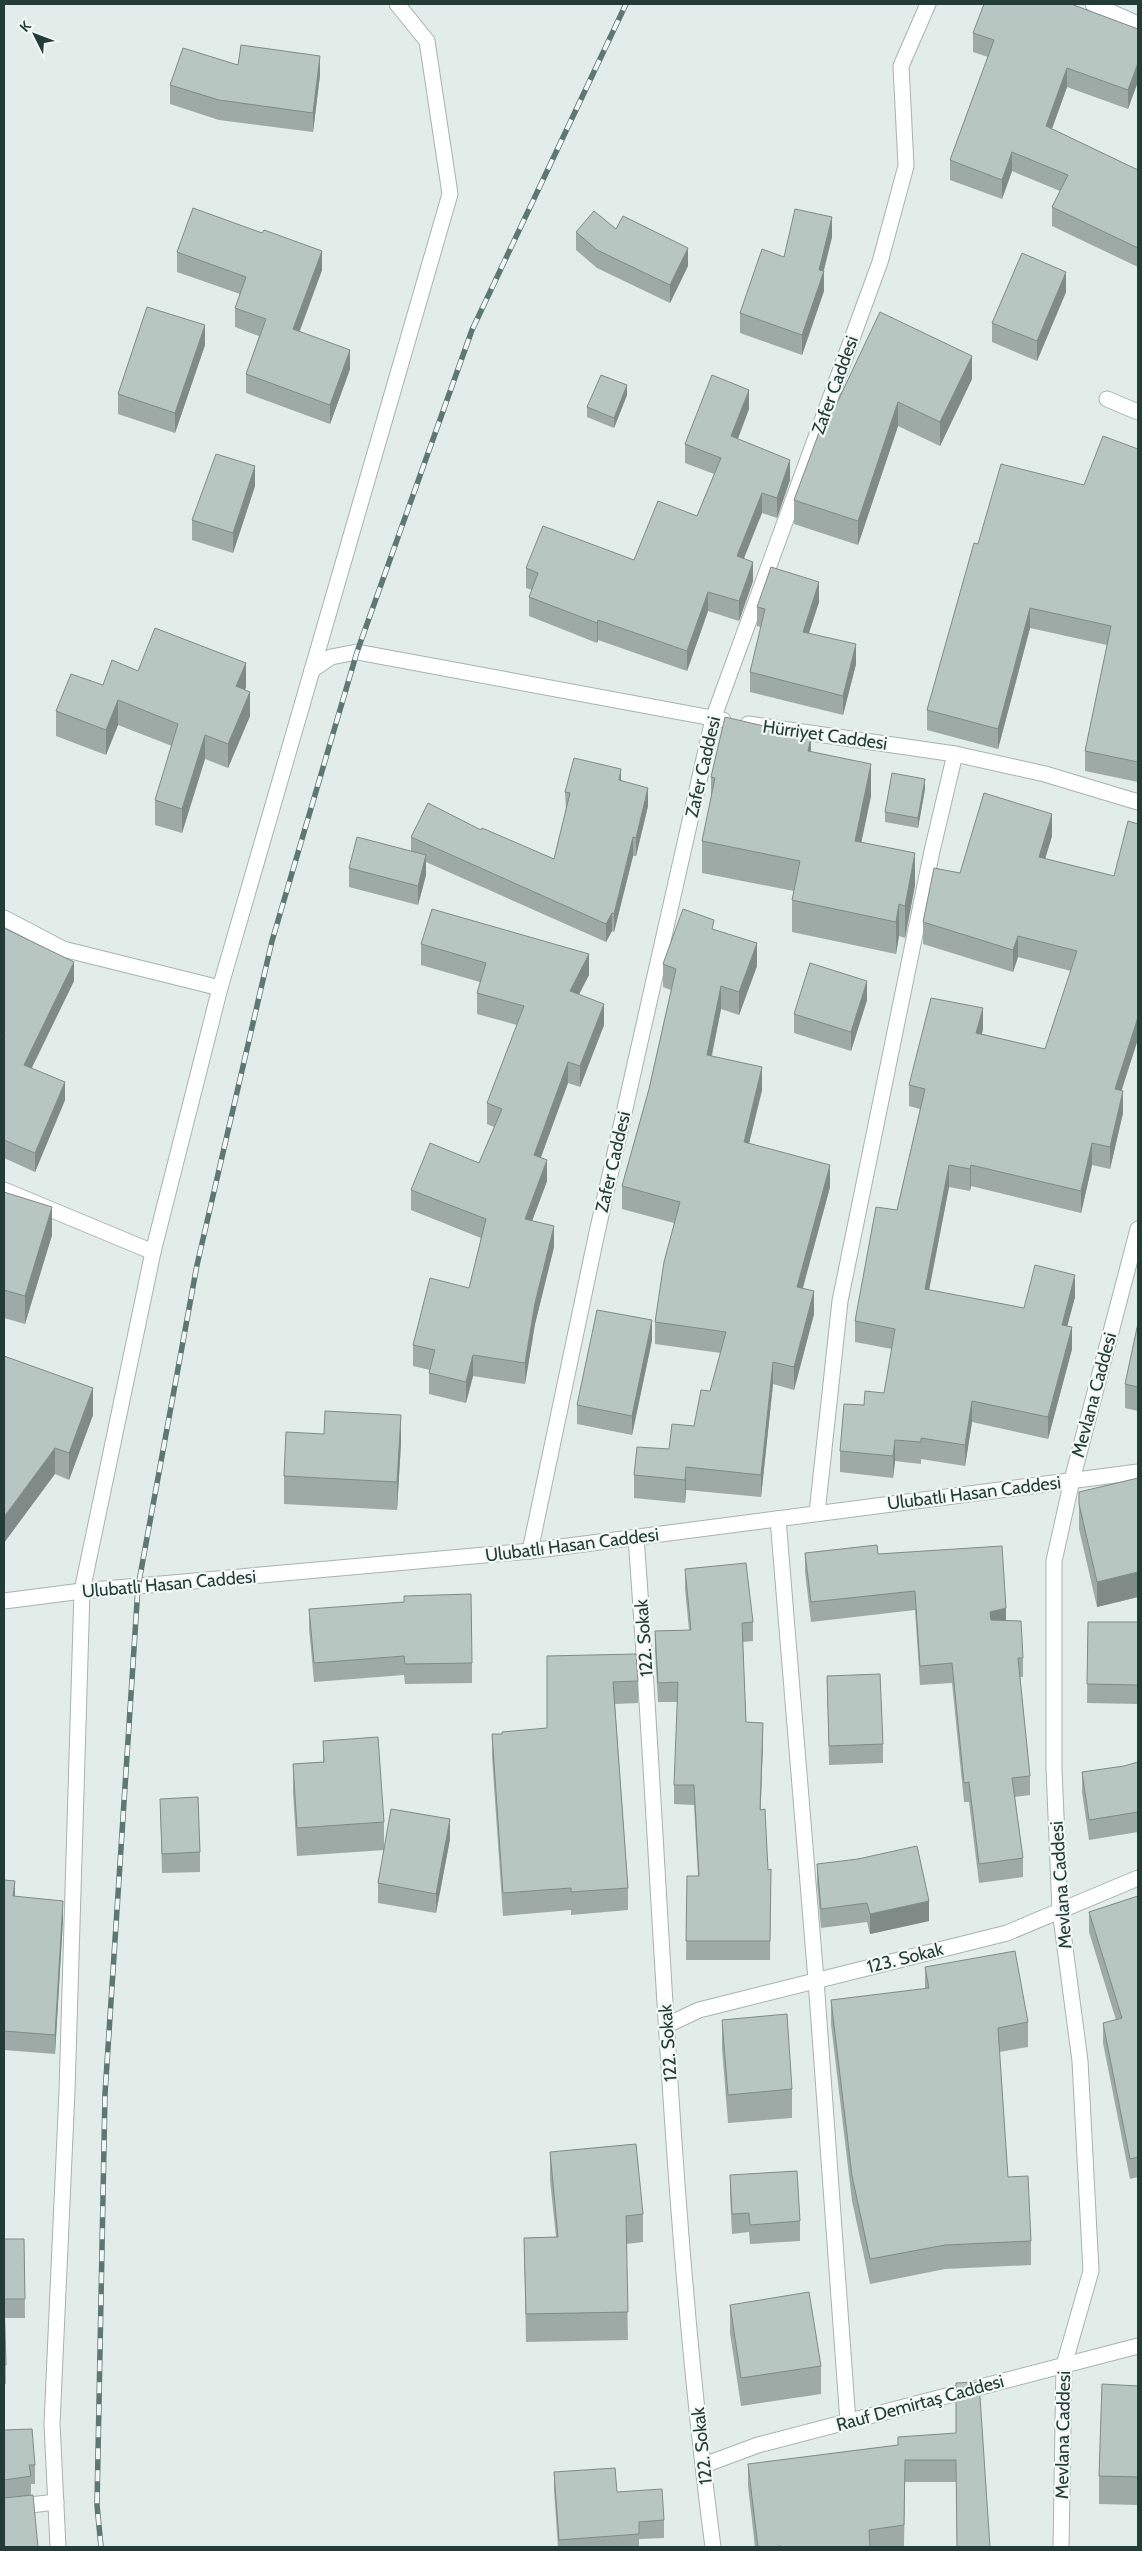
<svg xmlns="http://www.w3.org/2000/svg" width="1142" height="2551" font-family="Cabin,sans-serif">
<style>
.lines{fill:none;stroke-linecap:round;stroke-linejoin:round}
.minor-casing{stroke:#a5b4af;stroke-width:17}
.minor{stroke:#fff;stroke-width:15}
.rail-casing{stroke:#5d7772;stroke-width:5.5}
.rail{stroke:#f2f8f6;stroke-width:4;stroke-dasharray:11;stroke-linecap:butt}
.wall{fill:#9daaa6}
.shaded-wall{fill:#808b87}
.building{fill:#b7c6c1;stroke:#808b87}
.labels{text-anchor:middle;stroke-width:4.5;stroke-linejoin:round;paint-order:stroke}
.street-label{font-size:18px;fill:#233c36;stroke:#f2f8f6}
</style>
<rect width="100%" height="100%" fill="#e2ece8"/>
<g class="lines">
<defs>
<g id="minor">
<path d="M 1093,4 L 1138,24"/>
<path d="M 1107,399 L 1138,412"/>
<path d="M 312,670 L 331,657 L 357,652 L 723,720"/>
<path d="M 748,724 L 955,754 L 1045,774 L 1138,802"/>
<path d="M 4,918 L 63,949 L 220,988"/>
<path d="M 4,1190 L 153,1252"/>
<path d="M 817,1513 L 840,1301 L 932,851 L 955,754"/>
<path d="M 778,1519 L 816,1980 L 848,2422"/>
<path d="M 636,1537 C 661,1874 669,2212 713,2547"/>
<path d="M 530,1551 L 596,1237 L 713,719 L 880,262 L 906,166 L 901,66 L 928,4"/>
<path d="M 4,1601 L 82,1591 L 530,1551 L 1138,1472"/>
<path d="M 667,2025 L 699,2010 L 1007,1933 L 1138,1878"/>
<path d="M 704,2465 L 758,2445 L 1138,2346"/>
<path d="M 4,2508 L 56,2502"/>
<path d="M 58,2547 L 52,2424 L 67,2091 L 82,1591 L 153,1252 L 220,988 L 450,194 L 427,41 L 397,4"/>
<path d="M 1061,2547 L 1064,2365 L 1091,2271 L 1080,2061 L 1060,1910 L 1054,1769 L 1054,1561 L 1072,1480 L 1138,1229"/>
</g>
</defs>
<!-- minor casing -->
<use href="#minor" class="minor-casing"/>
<!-- minor -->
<use href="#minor" class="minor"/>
<defs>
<path id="rail" d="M 101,2547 L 97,2505 L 105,2094 L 138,1587 L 197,1265 L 272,941 L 357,652 L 472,330 L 626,4"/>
</defs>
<!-- rail casing -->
<use href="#rail" class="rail-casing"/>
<!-- rail -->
<use href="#rail" class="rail"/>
</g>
<!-- wall -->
<g class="wall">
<path d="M 1138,29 L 1128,109 L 1067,87 L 1052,129 L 1138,170 L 1138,267 L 1052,226 L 1052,207 L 1060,191 L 1012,171 L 1002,199 L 950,180 L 950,160 L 988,57 L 973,52 L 973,33 Z"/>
<path d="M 238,65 L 320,75 L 313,132 L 219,120 L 170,104 L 170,85 Z"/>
<path d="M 616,229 L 688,266 L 670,303 L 597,268 L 576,250 L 576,232 Z"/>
<path d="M 832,237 L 824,271 L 824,291 L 802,355 L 740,333 L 740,313 L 784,257 Z"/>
<path d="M 177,252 L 322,270 L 300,331 L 350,369 L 330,424 L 246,393 L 246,374 L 259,336 L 235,327 L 235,308 L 240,294 L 177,272 Z"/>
<path d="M 1066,292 L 1037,361 L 992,342 L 992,323 Z"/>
<path d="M 1138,322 L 1138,354 L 1137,353 L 1137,325 Z"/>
<path d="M 205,345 L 175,433 L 118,414 L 118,394 Z"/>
<path d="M 972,379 L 940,446 L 898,426 L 858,545 L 794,524 L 794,500 L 836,405 Z"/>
<path d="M 627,395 L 614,428 L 587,417 L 587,407 Z"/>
<path d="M 749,409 L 738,439 L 790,480 L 777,518 L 762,513 L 743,558 L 753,581 L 739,621 L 708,611 L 687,671 L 598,640 L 597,643 L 529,616 L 529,597 L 532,590 L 526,588 L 526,568 L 634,560 L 697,516 L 714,474 L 685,463 L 685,444 Z"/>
<path d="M 1138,449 L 1138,782 L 1085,771 L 1085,751 L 1107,645 L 1030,628 L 998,749 L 927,730 L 927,710 L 978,544 L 1084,485 Z"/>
<path d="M 255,486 L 233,553 L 192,540 L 192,520 Z"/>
<path d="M 819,602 L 809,633 L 856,664 L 843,715 L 750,692 L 750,672 L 761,627 L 757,626 L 757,607 Z"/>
<path d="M 138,671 L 246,687 L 245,690 L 250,716 L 228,768 L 205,759 L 182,833 L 155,825 L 155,800 L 172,746 L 118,725 L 106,755 L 56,736 L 56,711 Z"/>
<path d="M 811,752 L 871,796 L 861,842 L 915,885 L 905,938 L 899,936 L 896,954 L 792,932 L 792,900 L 794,891 L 702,873 L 702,841 L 711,799 L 711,777 Z"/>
<path d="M 621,781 L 648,806 L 636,856 L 633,856 L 614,932 L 612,931 L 606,942 L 426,862 L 426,875 L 418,905 L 349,887 L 349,868 L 411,852 L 411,837 L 481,830 L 554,859 L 566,810 L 565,792 Z"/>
<path d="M 925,789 L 918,828 L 885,822 L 885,812 Z"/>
<path d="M 1052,836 L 1045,859 L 1138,1039 L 1121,1091 L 1123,1113 L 1110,1169 L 1092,1165 L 1081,1213 L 971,1186 L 970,1191 L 949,1187 L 929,1290 L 1024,1308 L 1075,1297 L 1067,1326 L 1072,1349 L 1048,1439 L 972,1422 L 965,1466 L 921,1459 L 921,1464 L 895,1461 L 893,1478 L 840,1472 L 840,1451 L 864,1405 L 884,1393 L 892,1349 L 855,1342 L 855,1321 L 897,1210 L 920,1109 L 909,1106 L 909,1085 L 983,1029 L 982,1034 L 1045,1049 L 1071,971 L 1018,957 L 1013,972 L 923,944 L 923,922 L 960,873 Z"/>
<path d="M 4,928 L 74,981 L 32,1068 L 65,1100 L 35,1172 L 4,1158 Z"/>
<path d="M 714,930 L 757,966 L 739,1015 L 721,1009 L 712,1056 L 762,1090 L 749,1143 L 830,1187 L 803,1288 L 814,1314 L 794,1390 L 773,1384 L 761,1497 L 686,1490 L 685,1503 L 634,1498 L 634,1475 L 669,1449 L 694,1426 L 710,1391 L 721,1353 L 655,1344 L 655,1322 L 674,1223 L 622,1209 L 622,1186 L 649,1089 L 671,990 L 663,987 L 663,964 Z"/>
<path d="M 421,944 L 589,975 L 579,994 L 604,1025 L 580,1087 L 568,1083 L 541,1157 L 547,1181 L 532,1221 L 554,1247 L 535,1324 L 525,1384 L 473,1376 L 466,1403 L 429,1394 L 429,1373 L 430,1370 L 413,1366 L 413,1345 L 469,1288 L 481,1238 L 411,1210 L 411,1190 L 479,1163 L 494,1127 L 487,1124 L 487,1103 L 517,1025 L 477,1014 L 477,993 L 480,982 L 421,965 Z"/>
<path d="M 867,1000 L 851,1051 L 794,1033 L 794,1014 Z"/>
<path d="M 4,1192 L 52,1235 L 25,1324 L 4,1318 Z"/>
<path d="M 1138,1323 L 1138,1411 L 1125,1408 L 1125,1384 Z"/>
<path d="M 652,1340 L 632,1435 L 577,1424 L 577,1405 Z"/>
<path d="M 4,1356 L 93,1415 L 69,1480 L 55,1474 Z"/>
<path d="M 401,1443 L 397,1510 L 284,1504 L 284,1476 Z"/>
<path d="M 1138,1478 L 1138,1597 L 1097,1607 L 1079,1529 L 1079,1492 Z"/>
<path d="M 805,1553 L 878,1554 L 1006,1620 L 1023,1658 L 1023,1677 L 1020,1677 L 1030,1776 L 1030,1795 L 1015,1797 L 1023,1858 L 1023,1877 L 979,1883 L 969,1802 L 964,1802 L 952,1683 L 920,1685 L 915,1610 L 811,1622 L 805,1572 Z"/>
<path d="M 685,1569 L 753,1622 L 753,1641 L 743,1642 L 746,1722 L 763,1742 L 760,1810 L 768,1870 L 771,1869 L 770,1960 L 686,1960 L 687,1876 L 698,1876 L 694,1805 L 674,1804 L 674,1785 L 678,1702 L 658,1702 L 655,1651 L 655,1631 L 689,1630 L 685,1589 Z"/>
<path d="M 309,1609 L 472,1663 L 472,1683 L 405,1684 L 404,1675 L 314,1682 L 309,1628 Z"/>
<path d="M 1088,1622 L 1138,1622 L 1138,1704 L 1087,1703 Z"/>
<path d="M 547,1656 L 638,1681 L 638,1703 L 615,1704 L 628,1888 L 628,1910 L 571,1915 L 571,1910 L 503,1916 L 492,1757 L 492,1734 L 502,1734 L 547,1728 Z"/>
<path d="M 827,1676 L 883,1744 L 883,1763 L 829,1765 Z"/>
<path d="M 323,1741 L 384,1822 L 384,1846 L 450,1839 L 436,1913 L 378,1903 L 378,1883 L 384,1850 L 297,1856 L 293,1792 L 293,1764 L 323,1762 Z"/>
<path d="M 1138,1762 L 1138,1832 L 1089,1840 L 1082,1792 L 1082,1772 L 1124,1766 Z"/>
<path d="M 160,1799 L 200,1852 L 200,1872 L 162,1873 Z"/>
<path d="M 817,1864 L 929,1921 L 870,1934 L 867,1922 L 821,1928 L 817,1883 Z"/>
<path d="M 4,1880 L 15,1896 L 63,1920 L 55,2054 L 4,2050 Z"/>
<path d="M 1138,1896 L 1138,2177 L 1130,2179 L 1103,2043 L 1103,2023 L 1116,2020 L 1089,1932 L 1089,1912 Z"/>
<path d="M 925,1967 L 1028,2022 L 1028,2047 L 999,2052 L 1008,2177 L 1031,2241 L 1031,2265 L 945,2269 L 870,2284 L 852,2201 L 831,2024 L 831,2000 L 925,1989 Z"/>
<path d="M 722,2020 L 792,2089 L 792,2118 L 728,2123 L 722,2048 Z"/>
<path d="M 550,2152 L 643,2214 L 643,2242 L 626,2244 L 628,2340 L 526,2342 L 524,2238 L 556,2237 L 550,2180 Z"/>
<path d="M 730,2175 L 800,2221 L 800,2241 L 750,2244 L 749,2232 L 732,2234 L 730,2194 Z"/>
<path d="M 4,2239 L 24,2239 L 25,2318 L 5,2318 L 6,2384 L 4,2384 Z"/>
<path d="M 730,2305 L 821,2366 L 821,2394 L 741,2406 L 730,2333 Z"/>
<path d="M 1138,2386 L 1138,2505 L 1099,2504 L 1099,2476 Z"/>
<path d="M 4,2430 L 35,2465 L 35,2484 L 31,2484 L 31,2495 L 4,2547 Z"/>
<path d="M 956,2433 L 957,2547 L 956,2482 L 905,2482 L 904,2547 L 755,2547 L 748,2486 L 748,2464 L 898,2445 Z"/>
<path d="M 554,2472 L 617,2492 L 664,2520 L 664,2538 L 639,2539 L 639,2547 L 558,2547 L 554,2490 Z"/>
</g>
<!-- shaded-wall -->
<g class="shaded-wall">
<path d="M 320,56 L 320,75 L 313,132 L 313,113 Z"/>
<path d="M 1138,63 L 1138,82 L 1128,109 L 1128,90 Z"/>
<path d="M 1067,68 L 1067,87 L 1046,145 L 1046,126 Z"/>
<path d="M 1012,152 L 1012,171 L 1002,199 L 1002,180 Z"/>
<path d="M 832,217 L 832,237 L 821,280 L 824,271 L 824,291 L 802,355 L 802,335 L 819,270 Z"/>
<path d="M 688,248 L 688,266 L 670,303 L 670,285 Z"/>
<path d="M 322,251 L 322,270 L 293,348 L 293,329 Z"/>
<path d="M 1066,272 L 1066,292 L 1037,361 L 1037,341 Z"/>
<path d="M 205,325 L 205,345 L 175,433 L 175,413 Z"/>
<path d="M 350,350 L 350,369 L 330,424 L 330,405 Z"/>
<path d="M 972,356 L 972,379 L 940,446 L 940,422 Z"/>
<path d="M 627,385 L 627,395 L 614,428 L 614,418 Z"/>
<path d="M 749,390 L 749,409 L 731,456 L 731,436 Z"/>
<path d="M 898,402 L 898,426 L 858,545 L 858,521 Z"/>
<path d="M 790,460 L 790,480 L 777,518 L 777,498 Z"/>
<path d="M 255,466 L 255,486 L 233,553 L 233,533 Z"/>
<path d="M 762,493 L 762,513 L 737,576 L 737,556 Z"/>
<path d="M 753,562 L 753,581 L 739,621 L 739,601 Z"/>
<path d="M 819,582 L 819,602 L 803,651 L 803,632 Z"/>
<path d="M 708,592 L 708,611 L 687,671 L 687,651 Z"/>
<path d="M 1030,608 L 1030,628 L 998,749 L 998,729 Z"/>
<path d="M 598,620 L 598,640 L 597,643 L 597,623 Z"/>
<path d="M 856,644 L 856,664 L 843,715 L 843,696 Z"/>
<path d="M 246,663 L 246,687 L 236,711 L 236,686 Z"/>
<path d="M 250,692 L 250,716 L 228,768 L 228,744 Z"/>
<path d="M 118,700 L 118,725 L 106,755 L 106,730 Z"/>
<path d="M 205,735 L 205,759 L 182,833 L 182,809 Z"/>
<path d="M 811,737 L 811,768 L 808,751 Z"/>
<path d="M 871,764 L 871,796 L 855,873 L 855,841 Z"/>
<path d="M 621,769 L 621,787 L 619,780 Z"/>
<path d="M 925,779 L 925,789 L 918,828 L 918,818 Z"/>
<path d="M 648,788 L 648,806 L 636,856 L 636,838 Z"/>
<path d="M 1052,814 L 1052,836 L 1039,879 L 1039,857 Z"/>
<path d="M 633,837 L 633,856 L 614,932 L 614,914 Z"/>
<path d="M 915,853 L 915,885 L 905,938 L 905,906 Z"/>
<path d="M 426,855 L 426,875 L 418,905 L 418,886 Z"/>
<path d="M 899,904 L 899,936 L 896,954 L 896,922 Z"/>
<path d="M 612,913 L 612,931 L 606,942 L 606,924 Z"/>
<path d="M 1018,936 L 1018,957 L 1013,972 L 1013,950 Z"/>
<path d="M 757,943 L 757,966 L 739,1015 L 739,992 Z"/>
<path d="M 589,954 L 589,975 L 570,1012 L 570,991 Z"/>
<path d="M 74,962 L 74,981 L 24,1083 L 24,1065 Z"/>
<path d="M 867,981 L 867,1000 L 851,1051 L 851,1032 Z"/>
<path d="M 721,986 L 721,1009 L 707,1077 L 707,1055 Z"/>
<path d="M 604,1004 L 604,1025 L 580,1087 L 580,1066 Z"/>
<path d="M 983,1008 L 983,1029 L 976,1055 L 976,1033 Z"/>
<path d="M 1138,1017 L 1138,1039 L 1115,1111 L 1115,1089 Z"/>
<path d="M 568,1062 L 568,1083 L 534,1176 L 534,1155 Z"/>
<path d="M 762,1067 L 762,1090 L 744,1164 L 744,1142 Z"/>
<path d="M 65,1082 L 65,1100 L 35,1172 L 35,1153 Z"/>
<path d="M 1123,1091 L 1123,1113 L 1110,1169 L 1110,1147 Z"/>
<path d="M 1092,1143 L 1092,1165 L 1081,1213 L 1081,1191 Z"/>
<path d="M 547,1160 L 547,1181 L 525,1240 L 525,1219 Z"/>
<path d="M 830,1165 L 830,1187 L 797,1309 L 797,1287 Z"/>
<path d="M 949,1165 L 949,1187 L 925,1311 L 925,1289 Z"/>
<path d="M 971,1165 L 971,1186 L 970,1191 L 970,1169 Z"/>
<path d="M 52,1207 L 52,1235 L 25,1324 L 25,1296 Z"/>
<path d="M 554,1226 L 554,1247 L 535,1324 L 525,1384 L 525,1363 L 535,1303 Z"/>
<path d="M 1075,1275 L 1075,1297 L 1062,1346 L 1062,1325 Z"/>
<path d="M 814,1291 L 814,1314 L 794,1390 L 794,1367 Z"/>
<path d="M 652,1320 L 652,1340 L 632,1435 L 632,1416 Z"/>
<path d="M 1072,1327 L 1072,1349 L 1048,1439 L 1048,1417 Z"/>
<path d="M 473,1355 L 473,1376 L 466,1403 L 466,1382 Z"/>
<path d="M 773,1362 L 773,1384 L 761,1497 L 761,1475 Z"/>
<path d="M 93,1388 L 93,1415 L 69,1480 L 69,1453 Z"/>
<path d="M 972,1401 L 972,1422 L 965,1466 L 965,1445 Z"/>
<path d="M 401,1415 L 401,1443 L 397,1510 L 397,1482 Z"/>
<path d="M 895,1440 L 895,1461 L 893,1478 L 893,1456 Z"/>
<path d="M 55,1448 L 55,1474 L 4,1543 L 4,1517 Z"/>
<path d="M 686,1467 L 686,1490 L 685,1503 L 685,1480 Z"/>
<path d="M 1138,1572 L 1138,1597 L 1097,1607 L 1097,1582 Z"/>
<path d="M 1006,1608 L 1006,1628 L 990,1631 L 990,1612 Z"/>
<path d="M 763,1723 L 763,1742 L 760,1829 L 760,1810 Z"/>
<path d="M 450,1819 L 450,1839 L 436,1913 L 436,1894 Z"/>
<path d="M 15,1881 L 15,1900 L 13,1896 Z"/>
<path d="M 63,1901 L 63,1920 L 55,2054 L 55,2035 Z"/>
<path d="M 929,1901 L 929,1921 L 870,1934 L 870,1914 Z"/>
</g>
<!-- building -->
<g class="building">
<path d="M 984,4 L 1071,4 L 1138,29 L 1138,63 L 1128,90 L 1067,68 L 1046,126 L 1138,170 L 1138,248 L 1052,207 L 1068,175 L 1012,152 L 1002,180 L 950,160 L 994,40 L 973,33 Z"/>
<path d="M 241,45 L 320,56 L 313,113 L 219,100 L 170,85 L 183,48 L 238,65 Z"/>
<path d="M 193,208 L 262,233 L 264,230 L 322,251 L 293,329 L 350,350 L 330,405 L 246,374 L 266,319 L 235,308 L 246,277 L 177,252 Z"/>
<path d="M 795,209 L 832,217 L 819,270 L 824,271 L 802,335 L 740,313 L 762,249 L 784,257 Z"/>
<path d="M 594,211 L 616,229 L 623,216 L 688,248 L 670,285 L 597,250 L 576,232 Z"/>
<path d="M 1022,253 L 1066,272 L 1037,341 L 992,323 Z"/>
<path d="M 147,307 L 205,325 L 175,413 L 118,394 Z"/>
<path d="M 880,312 L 972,356 L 940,422 L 898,402 L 858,521 L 794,500 L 830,403 L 836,405 Z"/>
<path d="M 601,375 L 627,385 L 614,418 L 587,407 Z"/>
<path d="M 712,375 L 749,390 L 731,436 L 790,460 L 777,498 L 762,493 L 737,556 L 753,562 L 739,601 L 708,592 L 687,651 L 598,620 L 597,623 L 529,597 L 538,573 L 526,568 L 543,526 L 634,560 L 658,501 L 697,516 L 721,458 L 685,444 Z"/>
<path d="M 1103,436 L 1138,449 L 1138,762 L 1085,751 L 1111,626 L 1030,608 L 998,729 L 927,710 L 974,543 L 978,544 L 1001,464 L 1084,485 Z"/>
<path d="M 216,454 L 255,466 L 233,533 L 192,520 Z"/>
<path d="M 771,567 L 819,582 L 803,632 L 856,644 L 843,696 L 750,672 L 765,609 L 757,607 Z"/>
<path d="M 155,628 L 246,663 L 236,686 L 250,692 L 228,744 L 205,735 L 182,809 L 155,800 L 178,724 L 118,700 L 106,730 L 56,711 L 71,674 L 103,685 L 112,660 L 138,671 Z"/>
<path d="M 725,717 L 811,737 L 808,751 L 871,764 L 855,841 L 915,853 L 905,906 L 899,904 L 896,922 L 792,900 L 800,861 L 702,841 L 715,778 L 711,777 Z"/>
<path d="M 574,758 L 621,769 L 619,780 L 648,788 L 636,838 L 633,837 L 614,914 L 612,913 L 606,924 L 411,837 L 428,803 L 481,830 L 482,828 L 554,859 L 570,793 L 565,792 Z"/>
<path d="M 892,773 L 925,779 L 918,818 L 885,812 Z"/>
<path d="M 984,793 L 1052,814 L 1039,857 L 1114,876 L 1128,821 L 1138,824 L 1138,1017 L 1115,1089 L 1123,1091 L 1110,1147 L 1092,1143 L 1081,1191 L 971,1165 L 970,1169 L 949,1165 L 925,1289 L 1024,1308 L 1035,1265 L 1075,1275 L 1062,1325 L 1072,1327 L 1048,1417 L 972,1401 L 965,1445 L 921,1438 L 921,1442 L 895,1440 L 893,1456 L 840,1451 L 844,1404 L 864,1405 L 865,1391 L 884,1393 L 895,1329 L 855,1321 L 876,1207 L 897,1210 L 925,1089 L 909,1085 L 931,998 L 983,1008 L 976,1033 L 1045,1049 L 1077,951 L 1018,936 L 1013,950 L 923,922 L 934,868 L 960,873 Z"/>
<path d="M 357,837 L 426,855 L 418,886 L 349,868 Z"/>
<path d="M 432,909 L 589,954 L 570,991 L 604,1004 L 580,1066 L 568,1062 L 534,1155 L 547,1160 L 525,1219 L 554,1226 L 535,1303 L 525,1363 L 473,1355 L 466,1382 L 429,1373 L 435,1350 L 413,1345 L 430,1278 L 469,1288 L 486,1219 L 411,1190 L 430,1143 L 479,1163 L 502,1109 L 487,1103 L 524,1006 L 477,993 L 486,963 L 421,944 Z"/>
<path d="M 683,909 L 714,920 L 712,929 L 757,943 L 739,992 L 721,986 L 707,1055 L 762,1067 L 744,1142 L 830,1165 L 797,1287 L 814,1291 L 794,1367 L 773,1362 L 761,1475 L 686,1467 L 685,1480 L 634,1475 L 637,1447 L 669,1449 L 672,1424 L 694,1426 L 701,1390 L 710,1391 L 726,1332 L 655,1322 L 664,1262 L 680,1202 L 622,1186 L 649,1089 L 676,969 L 663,964 Z"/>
<path d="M 4,928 L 74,962 L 24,1065 L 65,1082 L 35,1153 L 4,1140 L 4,1039 L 5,1036 L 4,1035 Z"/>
<path d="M 810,963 L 867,981 L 851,1032 L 794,1014 Z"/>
<path d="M 4,1192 L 52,1207 L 25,1296 L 4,1290 Z"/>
<path d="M 597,1310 L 652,1320 L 632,1416 L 577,1405 Z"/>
<path d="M 1138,1323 L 1138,1387 L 1125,1384 Z"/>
<path d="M 4,1356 L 93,1388 L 69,1453 L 55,1448 L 4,1517 Z"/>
<path d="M 325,1411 L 401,1415 L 397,1482 L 284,1476 L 286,1432 L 324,1434 Z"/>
<path d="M 1138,1478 L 1138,1572 L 1097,1582 L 1079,1504 L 1079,1492 Z"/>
<path d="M 877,1545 L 878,1554 L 1002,1546 L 1006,1608 L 990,1612 L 991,1620 L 1021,1621 L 1023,1658 L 1018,1658 L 1030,1776 L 1012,1778 L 1023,1858 L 979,1864 L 969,1782 L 964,1783 L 952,1663 L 920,1666 L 915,1591 L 811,1602 L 805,1553 Z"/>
<path d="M 746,1563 L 753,1622 L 742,1623 L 746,1722 L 763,1723 L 760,1810 L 765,1809 L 768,1870 L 771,1869 L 770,1941 L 686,1941 L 687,1876 L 699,1876 L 694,1785 L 674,1785 L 678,1682 L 658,1683 L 655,1631 L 691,1630 L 685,1569 Z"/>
<path d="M 471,1594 L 472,1663 L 405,1664 L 404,1656 L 314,1663 L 309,1609 L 404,1602 L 404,1596 Z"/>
<path d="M 1088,1622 L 1138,1622 L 1138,1685 L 1087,1684 Z"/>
<path d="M 636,1654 L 638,1681 L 613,1682 L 628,1888 L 571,1892 L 571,1888 L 503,1893 L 492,1734 L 502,1734 L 502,1732 L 547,1728 L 547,1656 Z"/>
<path d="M 880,1674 L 883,1744 L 829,1746 L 827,1676 Z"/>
<path d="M 378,1737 L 384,1822 L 297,1828 L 293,1764 L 324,1762 L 323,1741 Z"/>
<path d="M 1138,1762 L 1138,1812 L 1089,1820 L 1082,1772 L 1124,1766 Z"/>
<path d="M 198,1797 L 200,1852 L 162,1854 L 160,1799 Z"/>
<path d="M 391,1809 L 450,1819 L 436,1894 L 378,1883 Z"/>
<path d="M 917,1846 L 929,1901 L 870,1914 L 867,1903 L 821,1909 L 817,1864 L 858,1859 Z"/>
<path d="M 4,1880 L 15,1881 L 13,1896 L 63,1901 L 55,2035 L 4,2031 Z"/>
<path d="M 1138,1896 L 1138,2157 L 1130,2159 L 1103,2023 L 1122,2018 L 1089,1912 Z"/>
<path d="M 1015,1951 L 1028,2022 L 998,2028 L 1008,2177 L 1028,2176 L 1031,2241 L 945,2245 L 870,2259 L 852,2176 L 831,2000 L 929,1988 L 925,1967 Z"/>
<path d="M 787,2014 L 792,2089 L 728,2095 L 722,2020 Z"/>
<path d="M 636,2144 L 643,2214 L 626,2216 L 628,2312 L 526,2314 L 524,2238 L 558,2237 L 550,2152 Z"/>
<path d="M 797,2171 L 800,2221 L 750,2225 L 749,2213 L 732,2214 L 730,2175 Z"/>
<path d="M 4,2239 L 24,2239 L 25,2299 L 4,2299 L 6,2365 L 4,2365 Z"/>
<path d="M 809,2292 L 821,2366 L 741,2378 L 730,2305 Z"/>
<path d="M 979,2382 L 990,2547 L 1002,2547 L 957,2547 L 956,2460 L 905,2460 L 904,2525 L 869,2530 L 870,2547 L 781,2547 L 781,2546 L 771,2547 L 758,2547 L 748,2464 L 898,2445 L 898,2437 L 956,2433 L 956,2383 Z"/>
<path d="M 1102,2384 L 1138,2386 L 1138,2477 L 1099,2476 Z"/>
<path d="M 32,2429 L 35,2465 L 29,2465 L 31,2476 L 4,2480 L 4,2430 Z"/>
<path d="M 615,2468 L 617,2492 L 662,2489 L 664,2520 L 639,2522 L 639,2534 L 559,2540 L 554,2472 Z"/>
<path d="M 33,2495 L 38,2547 L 4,2547 L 4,2498 Z"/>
</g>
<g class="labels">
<!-- street labels -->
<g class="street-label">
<text transform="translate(835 385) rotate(-70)" y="6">Zafer Caddesi</text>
<text transform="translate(825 735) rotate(8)" y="6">Hürriyet Caddesi</text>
<text transform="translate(703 767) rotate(-77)" y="6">Zafer Caddesi</text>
<text transform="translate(613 1162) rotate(-77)" y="6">Zafer Caddesi</text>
<text transform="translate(1094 1395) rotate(-75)" y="6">Mevlana Caddesi</text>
<text transform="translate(974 1493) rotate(-7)" y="6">Ulubatlı Hasan Caddesi</text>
<text transform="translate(572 1545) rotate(-7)" y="6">Ulubatlı Hasan Caddesi</text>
<text transform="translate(169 1584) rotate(-5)" y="6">Ulubatlı Hasan Caddesi</text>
<text transform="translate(644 1638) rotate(-94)" y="6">122. Sokak</text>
<text transform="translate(1061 1885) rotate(-94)" y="6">Mevlana Caddesi</text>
<text transform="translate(905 1958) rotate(-14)" y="6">123. Sokak</text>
<text transform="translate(668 2043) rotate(-94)" y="6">122. Sokak</text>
<text transform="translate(920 2403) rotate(-15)" y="6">Rauf Demirtaş Caddesi</text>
<text transform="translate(1063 2435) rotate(-89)" y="6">Mevlana Caddesi</text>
<text transform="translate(702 2446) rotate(-96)" y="6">122. Sokak</text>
</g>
</g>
<!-- border -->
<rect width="1142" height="2551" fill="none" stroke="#233c36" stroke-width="10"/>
<!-- north arrow -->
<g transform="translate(35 35) rotate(312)" stroke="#f2f8f6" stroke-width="4" paint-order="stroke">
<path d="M0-4L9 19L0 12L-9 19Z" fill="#233c36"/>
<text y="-8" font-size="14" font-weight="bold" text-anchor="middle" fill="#233c36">K</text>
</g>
</svg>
